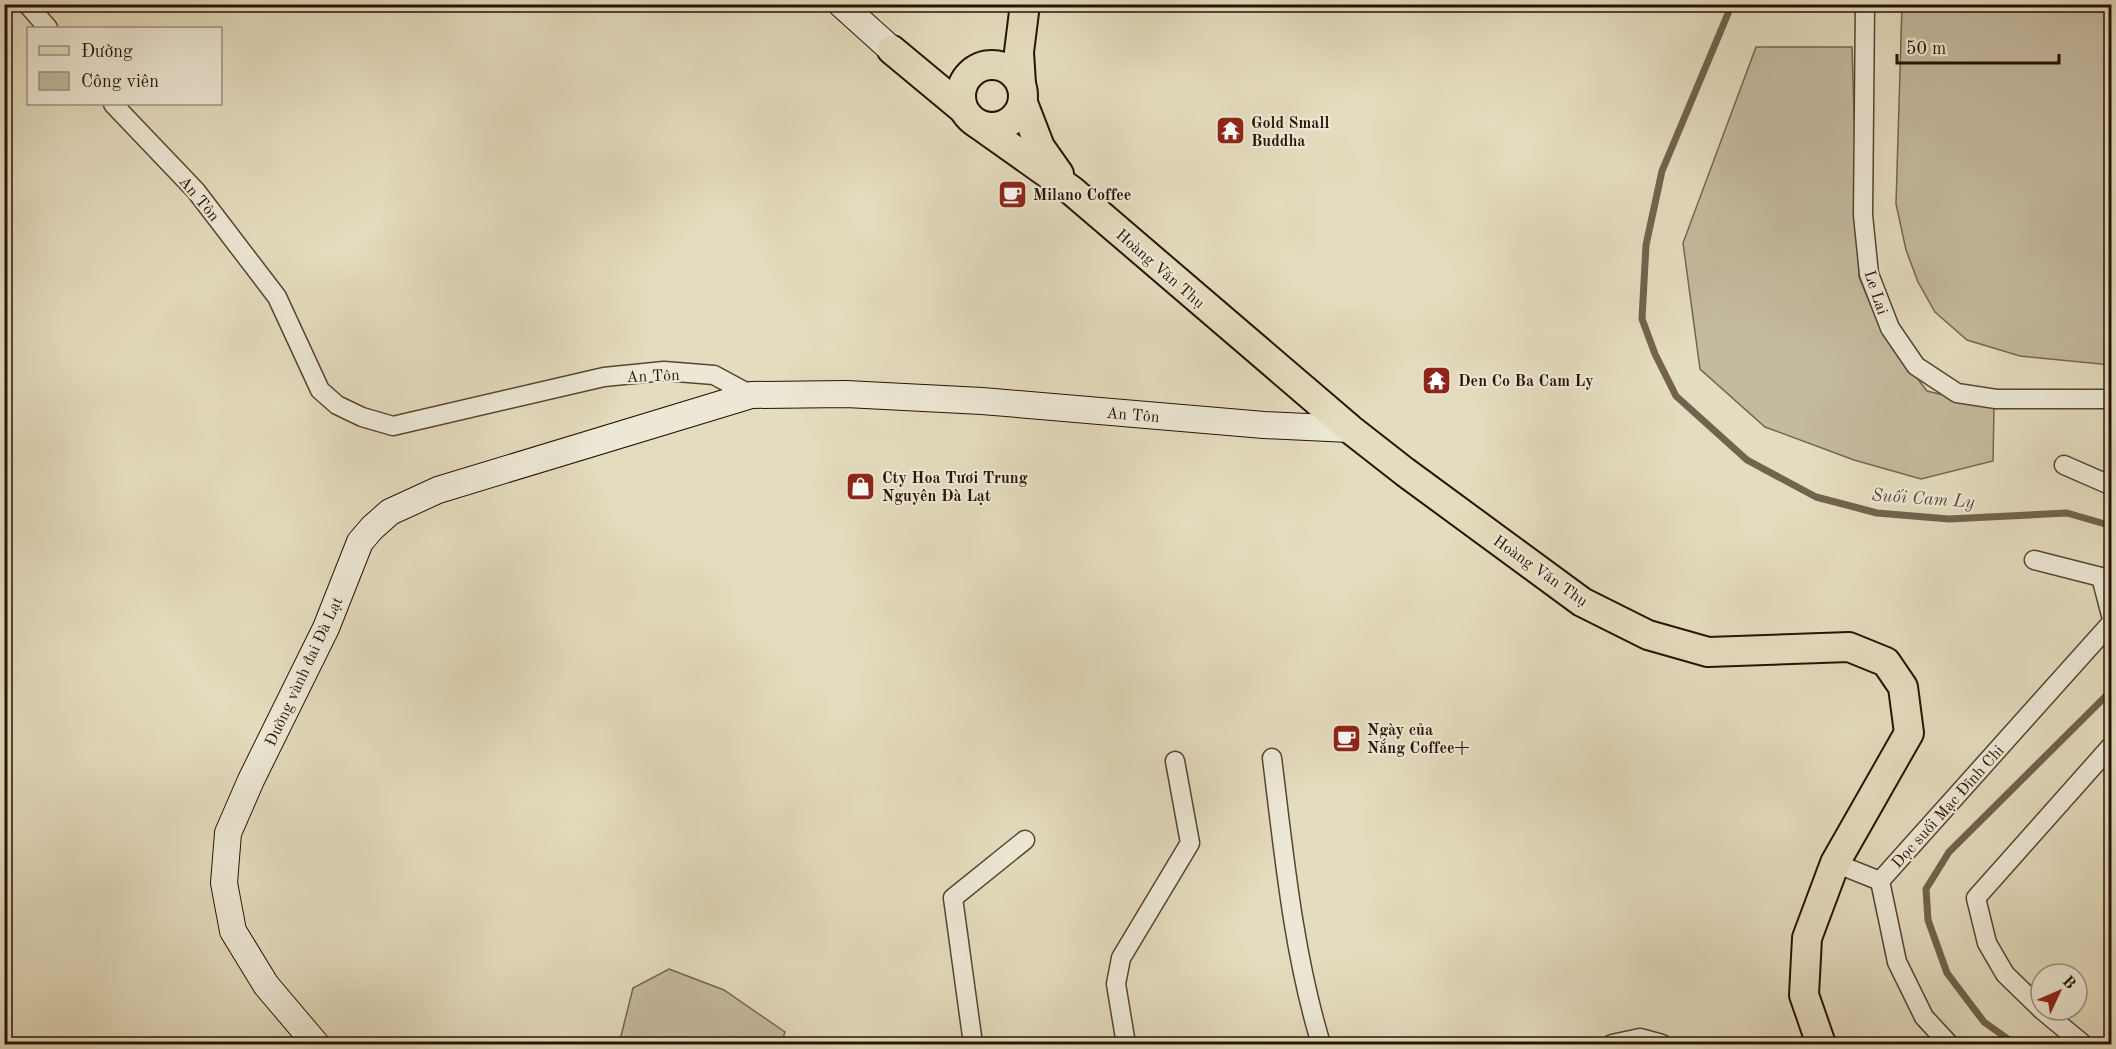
<svg xmlns="http://www.w3.org/2000/svg" width="2116" height="1049" font-family="'Old Standard TT',serif">
<style>
.green{fill:#c4ba9f;stroke:#756652;stroke-width:1.5}
.lines{fill:none;stroke-linecap:round;stroke-linejoin:round}
.stream{stroke:#71634e;stroke-width:7}
.street-casing{stroke:#564533;stroke-width:21}
.secondary-casing{stroke:#261305;stroke-width:28}
.primary-casing{stroke:#261305;stroke-width:32}
.street{stroke:#ede8d5;stroke-width:18}
.secondary{stroke:#ede8d5;stroke-width:26}
.primary{stroke:#e4dcbe;stroke-width:28}
.labels{text-anchor:middle;stroke-width:4.5;stroke-linejoin:round;paint-order:stroke}
.poi-label{font-size:16px;font-weight:bold;fill:#261305;stroke:#ede8d5;text-anchor:start}
.street-label{font-size:16px;fill:#261305;stroke:#ede8d5}
.water-label{font-size:18px;font-style:italic;fill:#584836;stroke:#ede8d5}
</style>
<rect width="100%" height="100%" fill="#e4dcbe"/>
<filter id="stains"><feTurbulence type="fractalNoise" baseFrequency=".00333" numOctaves="4"/><feColorMatrix values="0 0 0 0 .2 0 0 0 0 .09 0 0 0 0 .02 0 0 0 .5 -.17"/></filter>
<radialGradient id="worn" r=".72"><stop offset=".6" stop-color="#630" stop-opacity="0"/><stop offset="1" stop-color="#630" stop-opacity=".3"/></radialGradient>
<!-- green -->
<g class="green">
<path d="M 1902,5 L 2111,5 L 2111,365 L 2020,356 L 1967,340 L 1935,312 L 1918,282 L 1906,250 L 1896,204 Z"/>
<path d="M 1756,47 L 1852,47 L 1859,277 L 1883,334 L 1927,391 L 1994,407 L 1993,461 L 1921,479 L 1854,460 L 1765,427 L 1700,369 L 1683,243 Z"/>
<path d="M 669,969 L 724,990 L 785,1032 L 781,1044 L 619,1044 L 633,988 Z"/>
</g>
<g class="lines">
<!-- stream -->
<g class="stream">
<path d="M 1732,4 L 1662,171 L 1646,245 L 1642,319 L 1655,354 L 1676,396 L 1747,460 L 1816,497 L 1877,513 L 1949,519 L 2067,513 L 2112,526"/>
<path d="M 2015,1044 L 1984,1022 L 1947,973 L 1928,920 L 1926,889 L 1949,852 L 2112,690"/>
</g>
<defs>
<g id="street">
<path d="M 27,4 L 48,28"/>
<path d="M 1865,4 L 1863,215 L 1869,274 L 1890,328 L 1916,366 L 1957,393 L 1996,399 L 2112,399"/>
<path d="M 113,104 L 196,191 L 277,297 L 320,390 L 337,405 L 362,417 L 393,426 L 604,377 L 664,371 L 714,375 L 751,395"/>
<path d="M 2064,465 L 2112,486"/>
<path d="M 2034,560 L 2101,577 L 2112,619"/>
<path d="M 1272,758 C 1284,854 1293,952 1321,1044"/>
<path d="M 1835,863 L 1880,881"/>
<path d="M 2041,1009 L 2005,974 L 1987,943 L 1976,898 L 2112,745"/>
<path d="M 2042,1010 L 2083,1044"/>
<path d="M 973,1044 L 953,898 L 1025,840"/>
<path d="M 1126,1044 L 1116,984 L 1121,958 L 1190,843 L 1175,761"/>
<path d="M 1612,1044 L 1640,1038 L 1662,1044"/>
<path d="M 1949,1044 L 1924,1017 L 1897,962 L 1880,881 L 2112,622"/>
</g>
<g id="secondary">
<path d="M 841,4 L 892,50"/>
<path d="M 316,1044 L 266,985 L 233,931 L 224,883 L 228,833 L 251,780 L 326,628 L 360,542 L 372,528 L 390,512 L 438,490 L 751,395 L 846,394 L 982,401 L 1264,425 L 1350,429"/>
</g>
<g id="primary">
<path d="M 892,50 L 963,109"/>
<circle cx="992" cy="96" r="31"/>
<path d="M 1021,84 L 1019,52 L 1025,4"/>
<path d="M 1023,103 L 1040,147 L 1059,174"/>
<path d="M 978,124 L 1071,190 L 1350,429 L 1405,472 L 1582,602 L 1648,635 L 1708,652 L 1849,647 L 1886,662 L 1903,687 L 1909,733 L 1835,863 L 1807,938 L 1804,995 L 1821,1044"/>
</g>
</defs>
<!-- street casing -->
<use href="#street" class="street-casing"/>
<!-- secondary casing -->
<use href="#secondary" class="secondary-casing"/>
<!-- primary casing -->
<use href="#primary" class="primary-casing"/>
<!-- street -->
<use href="#street" class="street"/>
<!-- secondary -->
<use href="#secondary" class="secondary"/>
<!-- primary -->
<use href="#primary" class="primary"/>
</g>
<!-- icons -->
<defs>
<symbol id="temple-square" viewBox="-11 -11 22 22"><rect x="-9" y="-9" width="18" height="18" rx="4" fill="#8f2418" stroke="#ede8d5"/><path d="M0-6L5-2H3V0L6.5 2.5H4V6H1.5V3h-3V6H-4V2.5H-6.5L-3 0V-2H-5Z" fill="#fff"/></symbol>
<symbol id="cafe-square" viewBox="-11 -11 22 22"><rect x="-9" y="-9" width="18" height="18" rx="4" fill="#8f2418" stroke="#ede8d5"/><path d="M-5.5-4.5H6V0H3Q3 3.5 0 3.5H-2.5Q-5.5 3.5-5.5 0ZM3-3.2v2h1.7v-2ZM-6 4.5H4V6H-6Z" fill="#fff"/></symbol>
<symbol id="shop-square" viewBox="-11 -11 22 22"><rect x="-9" y="-9" width="18" height="18" rx="4" fill="#8f2418" stroke="#ede8d5"/><path d="M-5-2.5h2.3a2.7 3.5 0 0 1 5.4 0H5L5.5 6h-11ZM-1.5-2.5h3a1.5 2.3 0 0 0-3 0Z" fill="#fff"/></symbol>
</defs>
<g fill-rule="evenodd">
<use href="#temple-square" x="1214" y="114" width="33" height="33"/>
<use href="#cafe-square" x="996" y="178" width="33" height="33"/>
<use href="#temple-square" x="1420" y="364" width="33" height="33"/>
<use href="#shop-square" x="844" y="470" width="33" height="33"/>
<use href="#cafe-square" x="1330" y="722" width="33" height="33"/>
</g>
<g class="labels">
<!-- poi labels -->
<g class="poi-label">
<text x="1251" y="128">Gold Small<tspan x="1251" dy="18">Buddha</tspan></text>
<text x="1033" y="200">Milano Coffee</text>
<text x="1458" y="386">Den Co Ba Cam Ly</text>
<text x="882" y="483">Cty Hoa Tươi Trung<tspan x="882" dy="18">Nguyên Đà Lạt</tspan></text>
<text x="1367" y="735">Ngày của<tspan x="1367" dy="18">Nắng Coffee+</tspan></text>
</g>
<!-- street labels -->
<g class="street-label">
<text transform="translate(200 198) rotate(50)" y="6">An Tôn</text>
<text transform="translate(1161 268) rotate(41)" y="6">Hoàng Văn Thụ</text>
<text transform="translate(1877 292) rotate(72)" y="6">Le Lai</text>
<text transform="translate(653 375) rotate(-2)" y="6">An Tôn</text>
<text transform="translate(1133 414) rotate(5)" y="6">An Tôn</text>
<text transform="translate(1541 570) rotate(35)" y="6">Hoàng Văn Thụ</text>
<text transform="translate(303 671) rotate(-65)" y="6">Đường vành đai Đà Lạt</text>
<text transform="translate(1947 806) rotate(-48)" y="6">Dọc suối Mạc Đĩnh Chi</text>
</g>
<!-- water labels -->
<g class="water-label">
<text transform="translate(1923 498) rotate(4)" y="6">Suối Cam Ly</text>
</g>
</g>
<!-- margin -->
<rect width="2116" height="1049" fill="none" stroke="#e4dcbe" stroke-width="24"/>
<rect x="6" y="6" width="2104" height="1037" fill="none" stroke="#261305" stroke-width="3"/>
<rect x="12" y="12" width="2092" height="1025" fill="none" stroke="#261305" stroke-width="1.5"/>
<!-- legend -->
<rect x="27" y="27" width="195" height="78" fill="#ede8d5" stroke="#9d9382" stroke-width="1.5"/>
<rect x="39" y="46" width="30" height="9" fill="#e4dcbe" stroke="#9d9382" stroke-width="1.5"/>
<text x="81" y="57" font-size="18" fill="#261305">Đường</text>
<rect x="39" y="72" width="30" height="18" fill="#c4ba9f" stroke="#9d9382" stroke-width="1.5"/>
<text x="81" y="87" font-size="18" fill="#261305">Công viên</text>
<!-- north arrow -->
<g transform="translate(2059 992) rotate(46)"><circle r="28" fill="#ede8d5" stroke="#9d9382" stroke-width="1.5"/>
<path d="M0-4.5L10 22L0 15L-10 22Z" fill="#8f2418"/>
<text y="-9" font-size="16" font-weight="bold" text-anchor="middle" fill="#261305">B</text>
</g>
<!-- scale -->
<path d="M1897 54v9h162v-9" fill="none" stroke="#261305" stroke-width="3"/>
<text x="1906" y="54" font-size="18" fill="#261305" stroke="#ede8d5" stroke-width="4.5" paint-order="stroke">50 m</text>
<rect width="100%" height="100%" filter="url(#stains)"/>
<rect width="100%" height="100%" fill="url(#worn)"/>
</svg>
